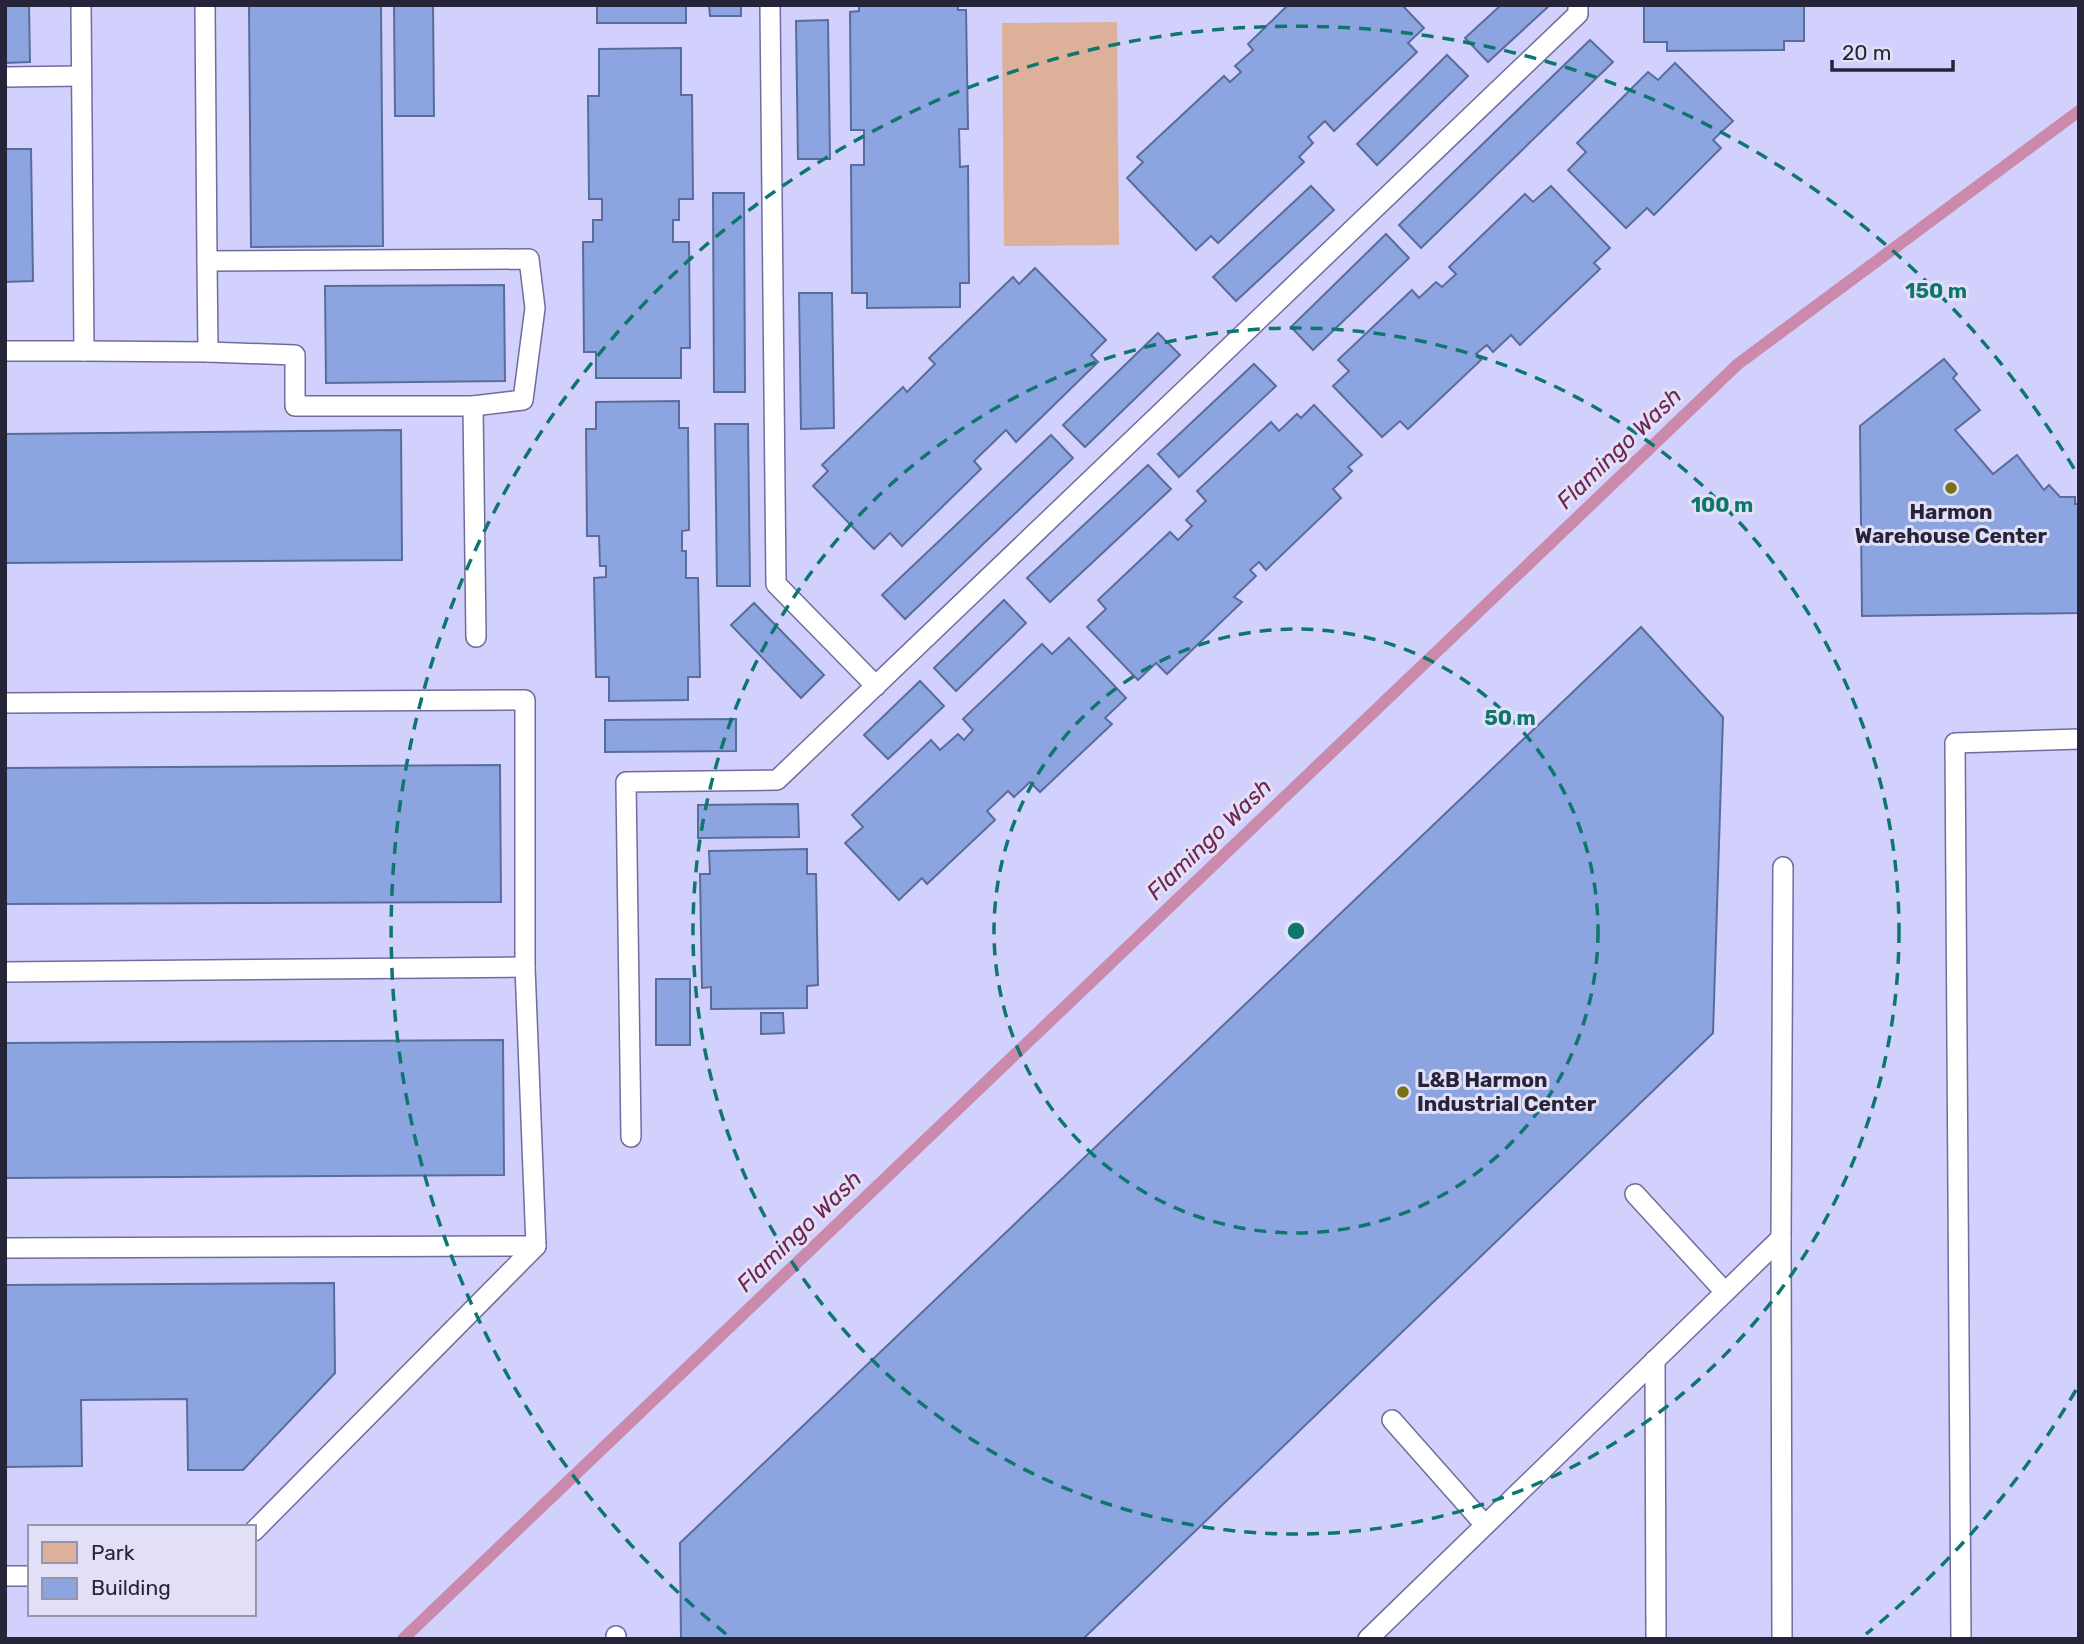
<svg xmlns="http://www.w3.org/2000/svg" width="2084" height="1644" font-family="Rubik,sans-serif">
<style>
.green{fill:#ddb09a}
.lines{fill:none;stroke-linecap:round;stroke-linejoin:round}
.stream{stroke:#cb89ab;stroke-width:12}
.building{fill:#8ca5e1;stroke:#5a6c9b;stroke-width:2}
.service-casing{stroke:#706c9e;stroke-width:22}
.service{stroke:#fff;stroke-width:19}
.ring{fill:none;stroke:#0f766e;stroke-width:3.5;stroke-dasharray:12 9}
.poi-dot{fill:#767216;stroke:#e1e0f7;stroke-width:2.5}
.labels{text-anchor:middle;stroke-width:6;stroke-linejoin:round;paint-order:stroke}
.poi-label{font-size:21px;font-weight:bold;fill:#262439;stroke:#e1e0f7}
.water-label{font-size:23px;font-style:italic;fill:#712352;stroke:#e1e0f7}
.centre{fill:#0f766e;stroke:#e1e0f7;stroke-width:3.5}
.ring-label{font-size:21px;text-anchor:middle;font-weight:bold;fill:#0f766e;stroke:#e1e0f7;stroke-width:6;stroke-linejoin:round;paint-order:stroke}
</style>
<rect width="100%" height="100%" fill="#d2d0fd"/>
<!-- green -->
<path class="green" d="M 1117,22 L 1119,245 L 1004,246 L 1002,23 Z"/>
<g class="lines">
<!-- stream -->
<path class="stream" d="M 403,1639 L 1738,364 L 2079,111"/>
</g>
<!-- building -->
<g class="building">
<path d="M 5,5 L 29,5 L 30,62 L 5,63 Z"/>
<path d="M 249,5 L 381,5 L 383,246 L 251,247 Z"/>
<path d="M 394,5 L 433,5 L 434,116 L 395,116 Z"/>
<rect x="597" y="5" width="89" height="18"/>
<path d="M 709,5 L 741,5 L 741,16 L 710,16 Z"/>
<path d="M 859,5 L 958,5 L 958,10 L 966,10 L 968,129 L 959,129 L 960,167 L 968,166 L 969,283 L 960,283 L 960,307 L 867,308 L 867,293 L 852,293 L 851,165 L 864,165 L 864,130 L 851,130 L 850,12 L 859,11 Z"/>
<path d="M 1288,5 L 1402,5 L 1424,28 L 1408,43 L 1417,52 L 1334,131 L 1325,121 L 1308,137 L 1313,143 L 1299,157 L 1304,162 L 1218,243 L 1211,236 L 1196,250 L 1127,178 L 1143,162 L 1137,157 L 1224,76 L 1230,82 L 1241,72 L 1235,66 L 1253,50 L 1248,44 Z"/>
<path d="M 1501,5 L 1549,6 L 1488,62 L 1465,38 Z"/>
<path d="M 1644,5 L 1804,5 L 1804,41 L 1784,41 L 1784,50 L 1667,51 L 1667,42 L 1644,42 Z"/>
<path d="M 828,20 L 830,159 L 798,159 L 796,21 Z"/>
<path d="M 1590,40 L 1613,62 L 1421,248 L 1399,225 Z"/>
<path d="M 681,48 L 681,95 L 692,95 L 693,199 L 679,199 L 679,220 L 673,220 L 673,242 L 689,242 L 690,348 L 681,348 L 681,378 L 596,378 L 596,352 L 584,352 L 583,242 L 593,242 L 593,220 L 602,220 L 602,199 L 589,199 L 588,96 L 599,96 L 599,49 Z"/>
<path d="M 1447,55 L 1468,76 L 1377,165 L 1357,144 Z"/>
<path d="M 1675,63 L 1733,121 L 1713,140 L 1721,148 L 1654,215 L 1647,208 L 1626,228 L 1568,170 L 1586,152 L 1577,143 L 1648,72 L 1658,80 Z"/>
<path d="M 5,149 L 31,149 L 33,281 L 5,282 Z"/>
<path d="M 1311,186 L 1334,210 L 1236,301 L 1213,277 Z"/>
<path d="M 1551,186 L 1610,248 L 1594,263 L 1600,269 L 1520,345 L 1511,335 L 1493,352 L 1487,345 L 1476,354 L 1481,360 L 1408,429 L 1400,421 L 1382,437 L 1333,386 L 1349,371 L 1338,360 L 1412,290 L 1419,298 L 1436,282 L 1442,287 L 1456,274 L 1449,267 L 1525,194 L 1533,202 Z"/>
<path d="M 713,193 L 744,193 L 745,392 L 714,392 Z"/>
<path d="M 1386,234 L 1409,258 L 1313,350 L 1291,327 Z"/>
<path d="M 1035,268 L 1106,340 L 1091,355 L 1098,362 L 1016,442 L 1006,430 L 974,461 L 981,469 L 902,546 L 890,533 L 874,549 L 813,486 L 828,471 L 822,465 L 903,387 L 907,392 L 935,364 L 929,358 L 1013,277 L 1019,284 Z"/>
<path d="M 504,285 L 505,381 L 326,383 L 325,286 Z"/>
<path d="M 799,293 L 832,293 L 834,428 L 801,429 Z"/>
<path d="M 1158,333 L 1180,355 L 1085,447 L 1063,425 Z"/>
<path d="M 1944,359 L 1957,374 L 1953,378 L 1980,410 L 1955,430 L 1993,474 L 2017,455 L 2044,490 L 2049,485 L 2060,497 L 2075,497 L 2075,504 L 2079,504 L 2079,613 L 1862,616 L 1860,426 Z"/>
<path d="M 1254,364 L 1276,386 L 1179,477 L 1158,454 Z"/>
<path d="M 679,401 L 679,428 L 688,428 L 689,530 L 682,531 L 682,551 L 686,551 L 686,578 L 698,578 L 700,677 L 688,677 L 688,700 L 609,701 L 609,677 L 596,677 L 594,578 L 606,577 L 606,566 L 600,566 L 599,536 L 587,536 L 586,429 L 596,429 L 596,402 Z"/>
<path d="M 1314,405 L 1362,455 L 1348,467 L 1352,471 L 1333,489 L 1341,498 L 1266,570 L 1259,562 L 1250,570 L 1256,576 L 1234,597 L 1242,602 L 1167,674 L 1156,663 L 1138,680 L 1087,627 L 1106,609 L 1098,600 L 1170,532 L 1178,540 L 1192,526 L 1186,520 L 1206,501 L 1197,491 L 1271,422 L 1279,431 L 1297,414 L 1301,418 Z"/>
<path d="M 715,424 L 748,424 L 750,586 L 717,586 Z"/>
<path d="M 401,430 L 402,560 L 5,563 L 5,434 Z"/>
<path d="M 1051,435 L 1073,458 L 905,619 L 882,595 Z"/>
<path d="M 1148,465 L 1171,489 L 1050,602 L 1027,578 Z"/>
<path d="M 1004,600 L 1026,623 L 956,691 L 934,668 Z"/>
<path d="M 754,603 L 824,675 L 801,698 L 731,625 Z"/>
<path d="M 1641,627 L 1723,717 L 1713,1033 L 1083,1639 L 681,1639 L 680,1543 Z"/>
<path d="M 1069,638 L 1126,698 L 1105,718 L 1112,724 L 1040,792 L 1030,782 L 1014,797 L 1008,791 L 987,811 L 995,820 L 927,884 L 922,878 L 899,900 L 845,843 L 863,827 L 852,815 L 931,740 L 940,750 L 958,734 L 964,740 L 973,730 L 963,719 L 1042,644 L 1052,654 Z"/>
<path d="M 920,681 L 944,706 L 888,759 L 864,735 Z"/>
<path d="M 736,719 L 736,751 L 605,752 L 605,720 Z"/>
<path d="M 500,765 L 501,902 L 5,904 L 5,768 Z"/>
<path d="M 798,804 L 799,837 L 698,838 L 698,805 Z"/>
<path d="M 807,849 L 807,874 L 816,874 L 818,985 L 807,986 L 807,1008 L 711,1009 L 711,987 L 702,988 L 700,874 L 710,874 L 709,851 Z"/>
<rect x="656" y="979" width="34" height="66"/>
<path d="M 761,1013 L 783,1013 L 784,1033 L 761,1034 Z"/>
<path d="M 503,1040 L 504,1175 L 5,1178 L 5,1043 Z"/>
<path d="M 334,1283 L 335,1373 L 243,1470 L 188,1470 L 187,1399 L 81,1400 L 82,1466 L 5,1467 L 5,1285 Z"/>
</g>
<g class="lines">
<defs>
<g id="service">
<path d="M 205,5 L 207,261 L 529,259 L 535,308 L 523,400 L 473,406"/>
<path d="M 770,5 L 776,584 L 876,686"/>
<path d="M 5,77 L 81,76"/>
<path d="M 207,261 L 208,352"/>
<path d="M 5,351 L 84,351 L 81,5"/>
<path d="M 84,351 L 208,352 L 295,355 L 295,406 L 473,406 L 476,637"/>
<path d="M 5,703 L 525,700 L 525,967 L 536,1246 L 5,1248"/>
<path d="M 5,972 L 525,967"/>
<path d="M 631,1137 L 626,782 L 777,780 L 1578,14 L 1578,5"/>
<path d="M 1635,1194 L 1725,1292"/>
<path d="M 1655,1360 L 1656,1639"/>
<path d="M 1392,1420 L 1485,1525"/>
<path d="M 254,1531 L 536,1246"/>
<path d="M 5,1576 L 30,1576"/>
<path d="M 616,1636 L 616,1639"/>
<path d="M 1368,1639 L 1781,1238"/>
<path d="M 1782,1639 L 1781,1238 L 1783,867"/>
<path d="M 1961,1639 L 1955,743 L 2079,739"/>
</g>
</defs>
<!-- service casing -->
<use href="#service" class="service-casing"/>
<!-- service -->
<use href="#service" class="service"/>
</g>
<!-- distance rings -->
<g class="ring">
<circle cx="1296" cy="931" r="302"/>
<circle cx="1296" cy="931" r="603"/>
<path d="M2076 1390A905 905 0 0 1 1866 1634M726 1634A905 905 0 1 1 2076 472"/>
</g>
<!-- markers -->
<g class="poi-dot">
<circle cx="1951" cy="488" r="7"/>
<circle cx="1403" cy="1092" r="7"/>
</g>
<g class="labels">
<!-- poi labels -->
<g class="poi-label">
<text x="1951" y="519">Harmon<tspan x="1951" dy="24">Warehouse Center</tspan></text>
<text x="1417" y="1087" text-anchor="start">L&amp;B Harmon<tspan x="1417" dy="24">Industrial Center</tspan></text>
</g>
<!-- water labels -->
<g class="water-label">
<text transform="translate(1619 448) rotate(-44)" y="8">Flamingo Wash</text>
<text transform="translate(1209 839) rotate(-44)" y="8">Flamingo Wash</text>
<text transform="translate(799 1231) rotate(-44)" y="8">Flamingo Wash</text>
</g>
</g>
<circle cx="1296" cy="931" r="10" class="centre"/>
<g class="ring-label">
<text x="1936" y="298">150 m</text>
<text x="1722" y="512">100 m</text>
<text x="1510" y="725">50 m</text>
</g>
<!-- border -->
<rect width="2084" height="1644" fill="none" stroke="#262439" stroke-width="14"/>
<!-- legend -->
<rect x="28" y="1525" width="228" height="91" fill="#e1e0f7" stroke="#9695ab" stroke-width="2"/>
<rect x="42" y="1542" width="35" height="21" fill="#ddb09a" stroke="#9695ab" stroke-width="2"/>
<text x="91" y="1560" font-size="21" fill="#262439">Park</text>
<rect x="42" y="1578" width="35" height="21" fill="#8ca5e1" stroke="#9695ab" stroke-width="2"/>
<text x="91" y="1595" font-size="21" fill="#262439">Building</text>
<!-- scale -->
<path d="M1832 60v10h121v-10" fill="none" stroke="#262439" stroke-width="3.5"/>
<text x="1842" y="60" font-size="21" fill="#262439" stroke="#e1e0f7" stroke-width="5" paint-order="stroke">20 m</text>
</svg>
